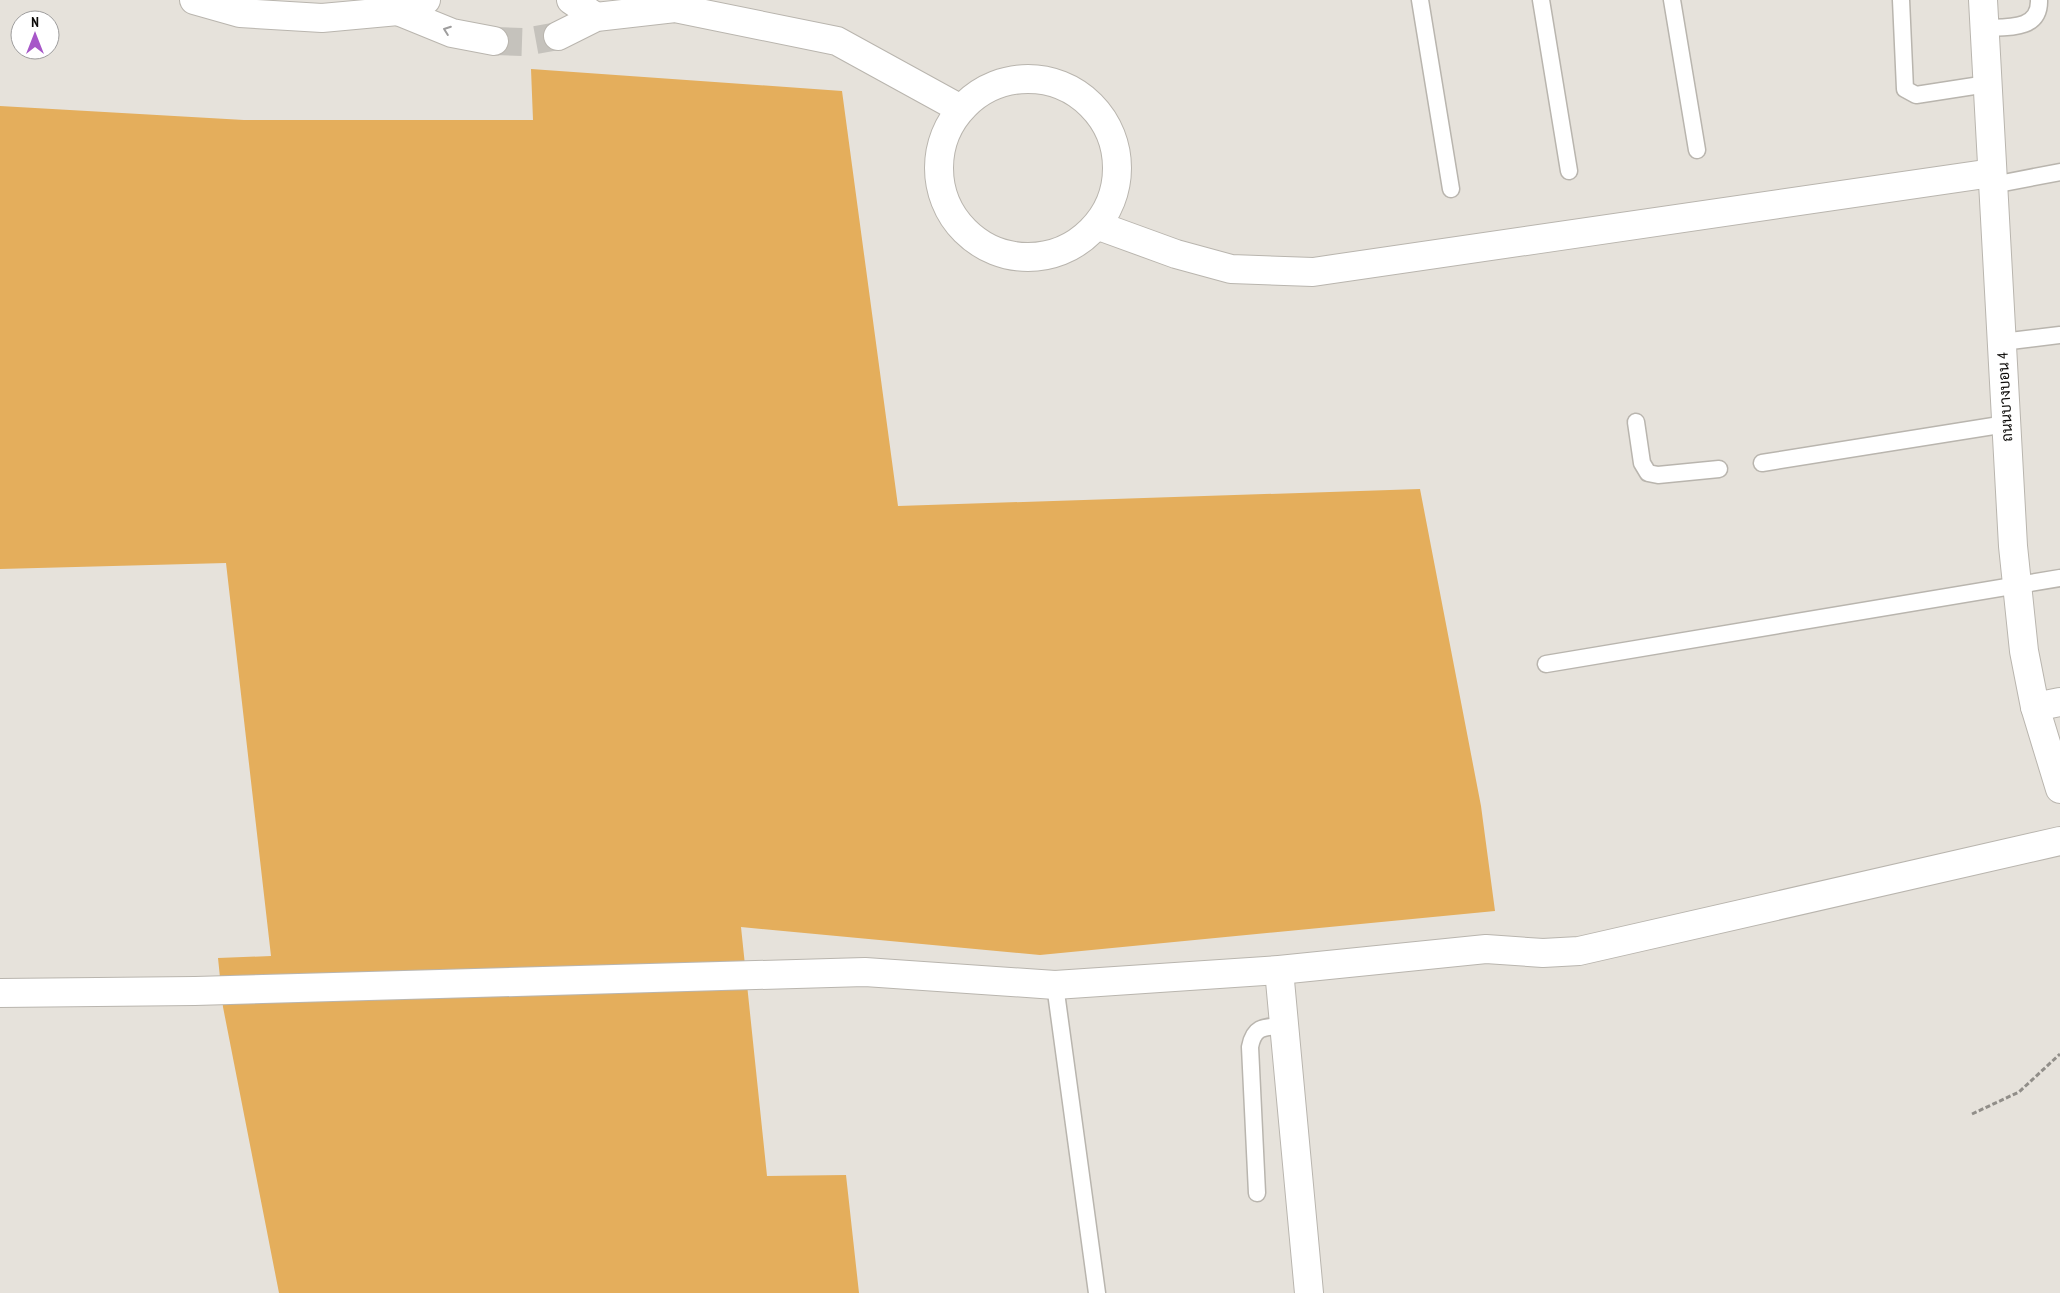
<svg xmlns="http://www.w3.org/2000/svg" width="2060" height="1293" font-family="'PT Sans Narrow',Sarabun,sans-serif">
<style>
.green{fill:#e4ae5c}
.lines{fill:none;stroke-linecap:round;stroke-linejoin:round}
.minor-tunnel{stroke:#c5c2bc;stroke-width:28;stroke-dasharray:28 14;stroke-linecap:butt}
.service-casing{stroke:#b9b5ae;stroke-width:19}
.minor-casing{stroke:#b9b5ae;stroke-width:30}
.tertiary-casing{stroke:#b9b5ae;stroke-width:30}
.path{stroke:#918e89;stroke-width:3;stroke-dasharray:5 2.5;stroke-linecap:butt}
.service{stroke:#fff;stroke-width:16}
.minor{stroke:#fff;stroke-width:28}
.tertiary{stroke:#fff;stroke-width:28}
.oneway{stroke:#9e9d9d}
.labels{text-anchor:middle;stroke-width:5;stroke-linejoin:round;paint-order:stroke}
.street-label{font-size:15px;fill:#0d0b09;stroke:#fff}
</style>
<rect width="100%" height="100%" fill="#e6e2db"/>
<!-- green -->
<path class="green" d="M 531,69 L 842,91 L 898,506 L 1420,489 L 1481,806 L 1495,911 L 1040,955 L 741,927 L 767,1176 L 846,1175 L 859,1293 L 279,1293 L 223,1007 L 218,958 L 271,956 L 226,563 L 0,569 L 0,106 L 244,120 L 533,120 Z"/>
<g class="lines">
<!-- minor-tunnel -->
<path class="minor-tunnel" d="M 494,41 L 525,42 L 558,36"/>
<defs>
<g id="service">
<path d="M 1420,0 L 1451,189"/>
<path d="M 1541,0 L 1569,171"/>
<path d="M 1672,0 L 1697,150"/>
<path d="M 1901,0 L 1905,89 L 1916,95 L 1987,84"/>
<path d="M 1984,28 C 2006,27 2040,31 2039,0"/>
<path d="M 1993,185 L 2060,172"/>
<path d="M 2002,342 L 2060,335"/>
<path d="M 1636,422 L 1642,463 L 1648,473 L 1658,475 L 1719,469"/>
<path d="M 1762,463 L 2006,424"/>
<path d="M 1546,664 L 2060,578"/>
<path d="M 1055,985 L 1097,1293"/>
<path d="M 1257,1193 L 1250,1047 C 1254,1026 1264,1027 1283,1026"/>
</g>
<g id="minor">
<path d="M 194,0 L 240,13 L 322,18 L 398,11 L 426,0"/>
<path d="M 571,0 L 596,17"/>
<path d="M 398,11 L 452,33 L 494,41"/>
<path d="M 558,36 L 596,17 L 675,8 L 837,41 L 959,108"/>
<circle cx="1028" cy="168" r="89"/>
<path d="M 1099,226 L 1176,254 L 1231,269 L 1313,272 L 1992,173"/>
<path d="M 2035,707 L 2060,702"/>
<path d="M 1279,970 L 1309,1293"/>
<path d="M 0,993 L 195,991 L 865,972 L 1055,985 L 1279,970 L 1486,949 L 1543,953 L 1579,951 L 2060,841"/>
</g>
<path id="tertiary" d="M 1983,0 L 2013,546 L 2024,651 L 2035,707 L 2060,789"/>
</defs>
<!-- service casing -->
<use href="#service" class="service-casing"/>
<!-- minor casing -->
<use href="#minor" class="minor-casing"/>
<!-- tertiary casing -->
<use href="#tertiary" class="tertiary-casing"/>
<!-- path -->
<path class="path" d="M 1972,1114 L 2019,1092 L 2060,1054"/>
<!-- service -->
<use href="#service" class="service"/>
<!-- minor -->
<use href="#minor" class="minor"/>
<!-- tertiary -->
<use href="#tertiary" class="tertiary"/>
</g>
<!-- one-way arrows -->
<defs><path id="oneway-chevron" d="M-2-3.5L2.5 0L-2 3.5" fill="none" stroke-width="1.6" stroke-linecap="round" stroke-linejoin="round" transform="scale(1.25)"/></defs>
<use class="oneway" href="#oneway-chevron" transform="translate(447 30) rotate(-160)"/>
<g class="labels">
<!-- street labels -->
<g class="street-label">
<text transform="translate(2005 397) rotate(-93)" y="5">ถนนบางบอน 4</text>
</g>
</g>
<!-- north arrow -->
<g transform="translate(35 35)"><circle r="24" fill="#ffffff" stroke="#9e9d9d"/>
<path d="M0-4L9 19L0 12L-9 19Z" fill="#a757c8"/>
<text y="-8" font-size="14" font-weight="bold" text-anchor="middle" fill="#0d0b09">N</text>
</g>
</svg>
